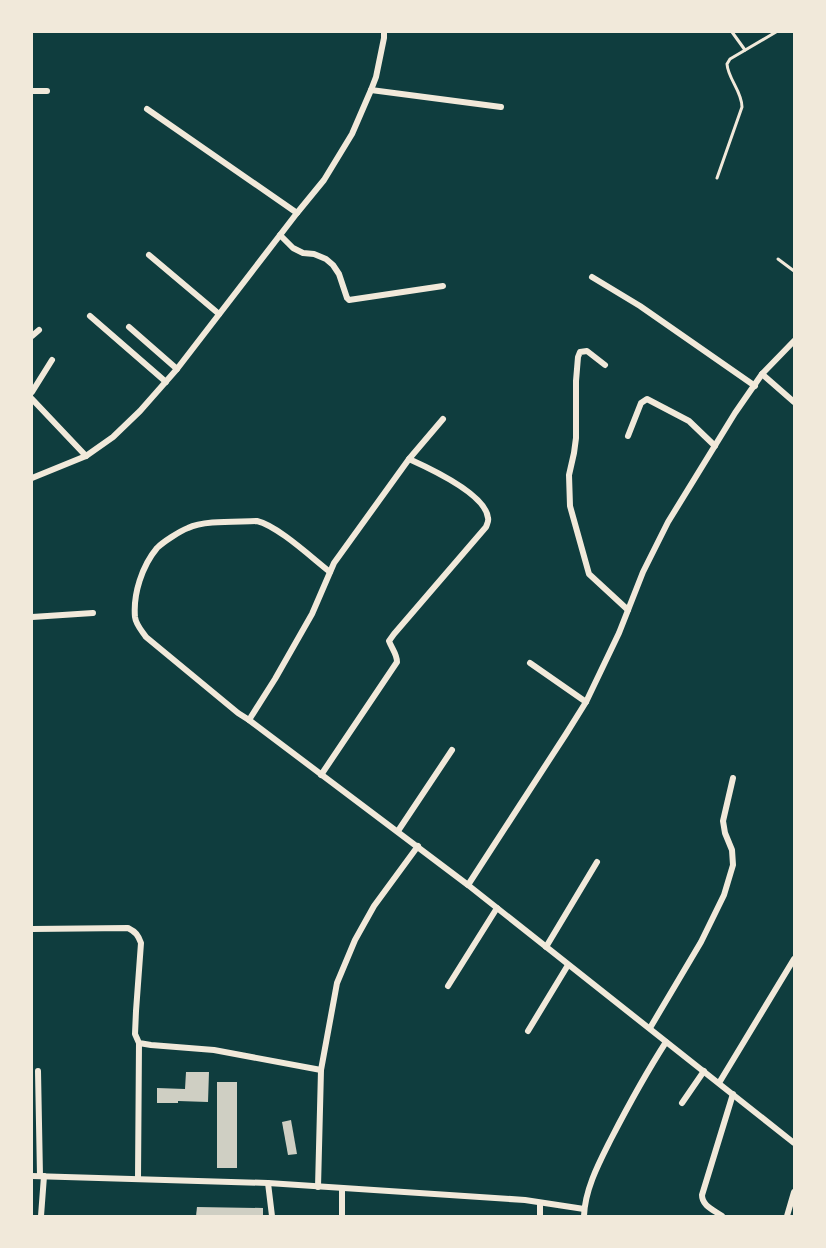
<svg xmlns="http://www.w3.org/2000/svg" width="826" height="1248" font-family="'Alegreya Sans',sans-serif">
<style>
.building{fill:#cfcfc3}
.lines{fill:none;stroke-linecap:round;stroke-linejoin:round}
.service{stroke:#f1e9da;stroke-width:3}
.minor{stroke:#f1e9da;stroke-width:6}
</style>
<rect width="100%" height="100%" fill="#0f3d3e"/>
<!-- building -->
<g class="building">
<path d="M 186,1072 L 209,1072 L 208,1102 L 178,1101 L 178,1103 L 157,1103 L 157,1088 L 185,1089 Z"/>
<rect x="217" y="1082" width="20" height="86"/>
<path d="M 291,1120 L 297,1154 L 288,1155 L 282,1122 Z"/>
<path d="M 197,1207 L 263,1208 L 263,1216 L 196,1216 Z"/>
</g>
<g class="lines">
<!-- service -->
<g class="service">
<path d="M 732,32 L 745,50"/>
<path d="M 717,178 L 742,107 C 742,91 728,79 727,64 L 730,59 L 776,32"/>
<path d="M 778,259 L 794,271"/>
</g>
<!-- minor -->
<g class="minor">
<path d="M 371,90 L 501,107"/>
<path d="M 32,91 L 47,91"/>
<path d="M 147,109 L 297,213"/>
<path d="M 280,235 L 293,248 L 303,253 L 314,254 L 326,259 L 333,265 L 339,274 L 347,298 L 349,300 L 443,286"/>
<path d="M 149,255 L 219,314"/>
<path d="M 592,277 L 640,306 L 755,386"/>
<path d="M 90,316 L 166,382"/>
<path d="M 129,327 L 177,369"/>
<path d="M 32,336 L 39,330"/>
<path d="M 605,365 L 587,351 L 580,352 L 578,357 L 576,381 L 576,438 L 574,453 L 569,475 L 570,506 L 589,574 L 628,610"/>
<path d="M 762,374 L 794,402"/>
<path d="M 32,392 L 52,360"/>
<path d="M 32,399 L 86,456"/>
<path d="M 628,436 L 641,403 L 647,399 L 689,421 L 715,446"/>
<path d="M 32,478 L 86,456 L 113,437 L 140,411 L 177,369 L 297,213 L 324,180 L 352,134 L 371,90 L 376,77 L 384,38 L 384,32"/>
<path d="M 330,572 C 312,558 278,526 257,521 C 238,522 204,520 188,528 C 180,531 163,542 157,548 C 142,566 133,594 135,617 C 136,625 142,631 146,637 L 238,713 L 249,720 L 468,885 L 794,1143"/>
<path d="M 32,617 L 93,613"/>
<path d="M 530,663 L 586,702"/>
<path d="M 249,720 L 275,679 L 312,614 L 334,563 L 409,459 L 443,419"/>
<path d="M 321,775 L 397,662 C 397,654 392,649 389,641 L 394,634 L 486,527 C 487,524 489,521 488,518 C 486,494 429,468 409,459"/>
<path d="M 398,831 L 452,750"/>
<path d="M 468,885 L 566,734 L 586,702 L 619,633 L 643,572 L 668,522 L 735,413 L 762,374 L 794,341"/>
<path d="M 32,929 L 128,928 C 136,932 138,935 141,943 L 136,1011 L 135,1034 L 139,1043 L 151,1045 L 214,1050 L 321,1070"/>
<path d="M 546,947 L 597,862"/>
<path d="M 448,986 L 497,908"/>
<path d="M 650,1028 L 701,942 L 724,895 L 733,865 L 732,850 L 725,833 L 723,821 L 733,778"/>
<path d="M 528,1031 L 568,965"/>
<path d="M 38,1071 L 40,1176"/>
<path d="M 719,1083 L 794,959"/>
<path d="M 682,1103 L 704,1071"/>
<path d="M 32,1176 L 268,1183 L 525,1200 L 584,1209"/>
<path d="M 138,1178 L 139,1043"/>
<path d="M 268,1183 L 272,1216"/>
<path d="M 318,1187 L 321,1070 L 337,983 L 355,940 L 374,906 L 418,846"/>
<path d="M 342,1188 L 342,1216"/>
<path d="M 41,1216 L 44,1176"/>
<path d="M 540,1216 L 540,1203"/>
<path d="M 584,1216 C 585,1189 599,1163 611,1139 C 628,1106 646,1073 666,1042"/>
<path d="M 722,1216 C 714,1210 702,1206 702,1195 L 733,1094"/>
<path d="M 787,1216 L 794,1192"/>
</g>
</g>
<!-- border -->
<rect width="826" height="1248" fill="none" stroke="#f1e9da" stroke-width="66"/>
</svg>
